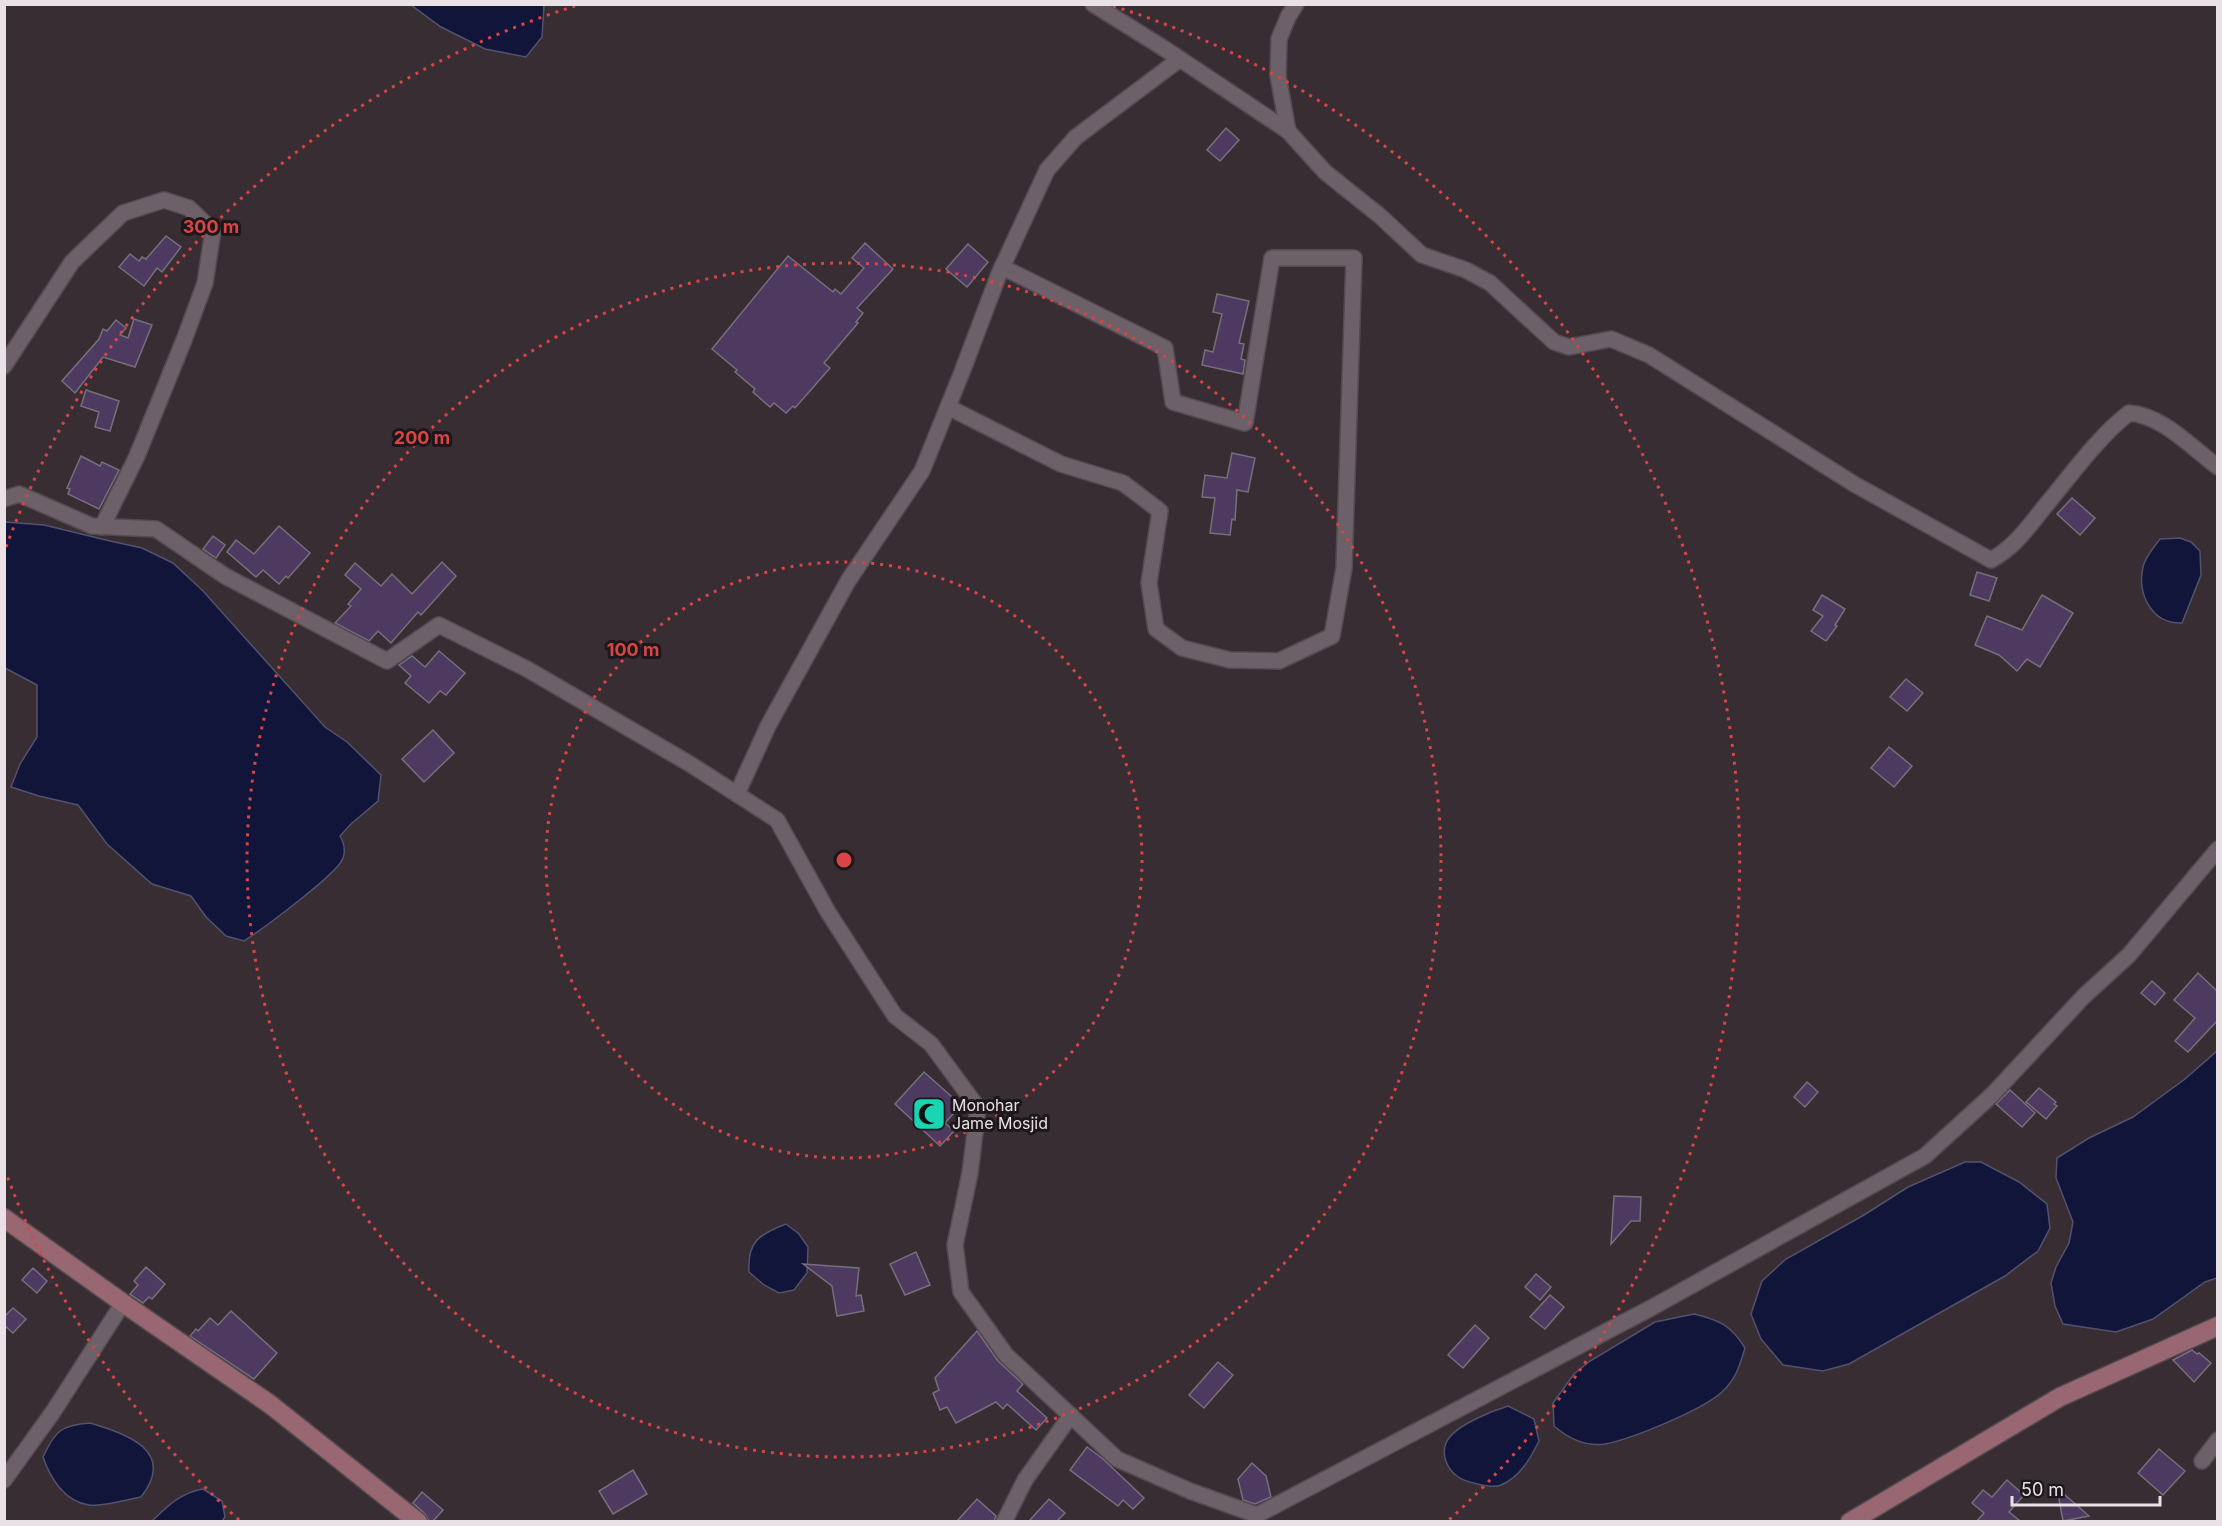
<svg xmlns="http://www.w3.org/2000/svg" width="2222" height="1526" font-family="Inter,sans-serif">
<style>
.water{fill:#12153a;stroke:#52526d;stroke-width:1.5}
.building{fill:#4e3960;stroke:#766f7c;stroke-width:1.5}
.lines{fill:none;stroke-linecap:round;stroke-linejoin:round}
.street-casing{stroke:#544a50;stroke-width:18}
.secondary-casing{stroke:#544a50;stroke-width:21}
.street{stroke:#6d6068;stroke-width:15}
.secondary{stroke:#986771;stroke-width:18}
.ring{fill:none;stroke:#d94444;stroke-width:3;stroke-dasharray:3 6}
.labels{text-anchor:middle;stroke-width:6;stroke-linejoin:round;paint-order:stroke}
.poi-label{font-size:16px;fill:#e9e1e5;stroke:#1c171a;text-anchor:start}
.centre{fill:#d94444;stroke:#1c171a;stroke-width:3}
.ring-label{font-size:18px;text-anchor:middle;font-weight:bold;fill:#d94444;stroke:#1c171a;stroke-width:6;stroke-linejoin:round;paint-order:stroke}
</style>
<rect width="100%" height="100%" fill="#392d34"/>
<!-- water -->
<g class="water">
<path d="M 411,5 L 544,5 L 542,37 L 526,57 L 485,49 L 441,27 Z"/>
<path d="M 5,522 L 44,525 L 110,541 L 142,548 L 173,563 L 203,591 L 325,727 L 347,742 L 381,775 L 378,801 L 351,824 L 340,836 C 344,843 346,850 343,858 C 339,873 261,930 244,941 L 226,936 L 206,917 L 191,896 L 152,884 L 107,844 L 78,805 L 39,796 L 11,787 L 20,764 L 37,737 L 37,685 L 5,668 Z"/>
<path d="M 2180,538 L 2191,542 L 2200,551 L 2201,575 L 2182,623 C 2152,624 2137,595 2143,567 C 2145,557 2154,547 2160,539 Z"/>
<path d="M 2217,1051 L 2217,1278 L 2205,1282 L 2153,1319 L 2116,1332 L 2063,1324 L 2055,1306 L 2051,1283 L 2056,1267 L 2069,1243 L 2073,1222 L 2056,1178 L 2057,1158 L 2089,1138 L 2133,1117 L 2185,1079 Z"/>
<path d="M 1965,1162 L 1981,1162 L 2019,1182 L 2047,1204 L 2050,1228 L 2038,1251 L 2005,1276 L 1849,1364 L 1823,1371 L 1783,1365 L 1761,1339 L 1751,1314 L 1762,1281 L 1786,1259 L 1864,1215 L 1908,1187 Z"/>
<path d="M 786,1224 L 799,1234 L 808,1247 L 807,1273 L 794,1290 L 779,1293 L 764,1285 L 749,1272 C 747,1241 760,1234 786,1224 Z"/>
<path d="M 1694,1314 C 1719,1320 1731,1325 1745,1348 C 1740,1365 1736,1379 1722,1392 C 1702,1410 1632,1439 1605,1444 C 1585,1447 1568,1438 1554,1426 L 1553,1403 L 1574,1374 L 1590,1361 L 1655,1322 Z"/>
<path d="M 1508,1406 L 1534,1419 L 1539,1441 C 1530,1459 1520,1477 1501,1485 C 1492,1489 1464,1482 1457,1476 C 1447,1469 1441,1454 1446,1443 C 1453,1426 1492,1411 1508,1406 Z"/>
<path d="M 90,1423 C 127,1434 177,1451 141,1497 C 129,1499 100,1507 89,1505 C 65,1502 50,1478 43,1457 C 55,1431 61,1425 90,1423 Z"/>
<path d="M 203,1489 L 222,1501 L 225,1517 L 222,1521 L 152,1521 C 168,1506 180,1493 203,1489 Z"/>
</g>
<!-- building -->
<g class="building">
<path d="M 1226,128 L 1239,140 L 1220,161 L 1207,150 Z"/>
<path d="M 166,236 L 181,247 L 162,272 L 157,268 L 144,286 L 119,267 L 130,254 L 139,261 L 142,257 L 146,259 Z"/>
<path d="M 865,243 L 893,269 L 857,308 L 863,313 L 856,322 L 858,323 L 824,363 L 830,368 L 795,408 L 793,406 L 786,413 L 774,403 L 770,407 L 753,392 L 755,389 L 735,372 L 737,370 L 712,349 L 788,256 L 833,292 L 835,289 L 841,294 L 864,268 L 852,258 Z"/>
<path d="M 968,244 L 988,262 L 967,287 L 946,269 Z"/>
<path d="M 1217,294 L 1249,301 L 1239,343 L 1244,344 L 1241,359 L 1245,360 L 1243,374 L 1202,365 L 1205,350 L 1213,352 L 1222,314 L 1213,312 Z"/>
<path d="M 134,319 L 152,325 L 135,367 L 103,357 L 75,393 L 62,381 L 99,339 L 103,329 L 107,331 L 116,320 L 126,328 L 120,335 L 128,338 Z"/>
<path d="M 86,390 L 119,401 L 110,431 L 95,427 L 99,412 L 81,406 Z"/>
<path d="M 1232,453 L 1255,458 L 1248,492 L 1237,490 L 1235,520 L 1232,519 L 1230,535 L 1210,533 L 1215,498 L 1202,497 L 1205,475 L 1227,478 Z"/>
<path d="M 81,456 L 100,466 L 102,462 L 119,470 L 99,509 L 68,494 L 70,489 L 67,488 Z"/>
<path d="M 2072,498 L 2095,518 L 2080,535 L 2057,514 Z"/>
<path d="M 279,526 L 310,553 L 288,578 L 286,576 L 279,584 L 263,570 L 256,577 L 227,552 L 236,540 L 254,554 Z"/>
<path d="M 213,536 L 225,545 L 216,558 L 203,549 Z"/>
<path d="M 442,562 L 456,576 L 421,615 L 418,612 L 391,643 L 378,631 L 369,641 L 335,623 L 351,606 L 348,604 L 361,589 L 345,575 L 355,563 L 381,586 L 392,574 L 412,594 Z"/>
<path d="M 1977,572 L 1997,578 L 1989,601 L 1970,595 Z"/>
<path d="M 1822,595 L 1845,609 L 1835,625 L 1837,626 L 1826,641 L 1811,631 L 1823,616 L 1813,610 Z"/>
<path d="M 2042,595 L 2073,613 L 2040,667 L 2027,659 L 2017,671 L 1999,655 L 1975,645 L 1987,616 L 2022,630 Z"/>
<path d="M 439,651 L 465,673 L 446,695 L 440,691 L 429,703 L 405,683 L 411,676 L 399,665 L 412,656 L 425,667 Z"/>
<path d="M 1906,679 L 1923,693 L 1907,711 L 1890,697 Z"/>
<path d="M 433,730 L 454,753 L 424,782 L 402,759 Z"/>
<path d="M 1889,747 L 1912,766 L 1894,787 L 1871,768 Z"/>
<path d="M 2198,973 L 2217,991 L 2217,1021 L 2188,1052 L 2175,1041 L 2195,1018 L 2174,1000 Z"/>
<path d="M 2152,981 L 2165,993 L 2155,1005 L 2141,993 Z"/>
<path d="M 924,1072 L 961,1105 L 945,1123 L 954,1131 L 940,1146 L 895,1104 Z"/>
<path d="M 1807,1082 L 1818,1092 L 1805,1107 L 1794,1097 Z"/>
<path d="M 2039,1088 L 2056,1102 L 2054,1104 L 2057,1106 L 2046,1119 L 2026,1102 Z"/>
<path d="M 2010,1090 L 2035,1113 L 2022,1127 L 1996,1104 Z"/>
<path d="M 1614,1196 L 1641,1197 L 1640,1221 L 1631,1221 L 1611,1244 Z"/>
<path d="M 916,1252 L 930,1285 L 905,1295 L 890,1264 Z"/>
<path d="M 803,1264 L 859,1268 L 856,1296 L 861,1295 L 864,1311 L 837,1316 L 832,1286 Z"/>
<path d="M 146,1267 L 165,1284 L 152,1299 L 149,1297 L 143,1303 L 130,1294 L 138,1285 L 134,1281 Z"/>
<path d="M 33,1268 L 47,1281 L 37,1293 L 22,1280 Z"/>
<path d="M 1536,1274 L 1551,1287 L 1540,1300 L 1525,1287 Z"/>
<path d="M 1550,1295 L 1564,1307 L 1545,1329 L 1530,1317 Z"/>
<path d="M 13,1308 L 26,1319 L 13,1333 L 4,1325 L 4,1317 Z"/>
<path d="M 231,1311 L 277,1353 L 254,1379 L 190,1336 L 196,1329 L 198,1331 L 210,1318 L 218,1325 Z"/>
<path d="M 1475,1325 L 1489,1338 L 1463,1368 L 1448,1355 Z"/>
<path d="M 977,1331 L 998,1361 L 1023,1384 L 1017,1391 L 1047,1418 L 1036,1430 L 1007,1404 L 1003,1409 L 996,1402 L 956,1423 L 947,1407 L 940,1410 L 933,1393 L 939,1390 L 935,1378 Z"/>
<path d="M 2192,1350 L 2197,1354 L 2199,1353 L 2211,1363 L 2194,1382 L 2173,1360 Z"/>
<path d="M 1218,1362 L 1233,1375 L 1204,1408 L 1189,1395 Z"/>
<path d="M 1087,1447 L 1103,1459 L 1144,1498 L 1133,1509 L 1123,1500 L 1118,1506 L 1070,1470 Z"/>
<path d="M 2159,1449 L 2185,1471 L 2163,1495 L 2138,1473 Z"/>
<path d="M 1252,1463 L 1266,1476 L 1271,1497 L 1255,1504 L 1243,1500 L 1238,1479 Z"/>
<path d="M 633,1470 L 647,1494 L 613,1514 L 599,1491 Z"/>
<path d="M 2007,1480 L 2024,1495 L 2009,1512 L 2020,1521 L 1977,1521 L 1984,1513 L 1972,1503 L 1983,1490 L 1992,1497 Z"/>
<path d="M 2057,1488 L 2089,1516 L 2063,1521 Z"/>
<path d="M 422,1492 L 443,1510 L 433,1521 L 429,1521 L 425,1514 L 413,1503 Z"/>
<path d="M 977,1499 L 996,1516 L 994,1521 L 957,1521 Z"/>
<path d="M 1049,1499 L 1065,1513 L 1057,1521 L 1029,1521 Z"/>
</g>
<g class="lines">
<defs>
<g id="street">
<path d="M 1093,4 L 1165,49 L 1288,131"/>
<path d="M 1296,4 L 1288,17 L 1279,39 L 1278,76 L 1288,131 L 1325,172 L 1380,216 L 1422,255 L 1466,270 L 1490,283 L 1554,342 L 1569,347 L 1611,339 L 1649,355 L 1854,484 L 1991,560 C 2015,547 2029,526 2046,505 C 2071,475 2098,437 2129,413 C 2162,415 2192,448 2218,467"/>
<path d="M 4,366 L 72,262 L 123,213 L 164,200 L 189,208 L 213,231 L 205,283 L 184,340 L 137,456 L 102,527"/>
<path d="M 948,407 L 1061,464 L 1123,483 L 1160,511 L 1149,583 L 1156,629 L 1182,648 L 1230,660 L 1279,661 L 1332,636 L 1344,568 L 1354,258 L 1272,258 L 1245,423 L 1173,402 L 1165,348 L 1002,267"/>
<path d="M 4,499 L 19,494 L 92,526 L 156,529 L 225,576 L 387,661 L 439,625 L 527,669 L 690,764 L 777,820 L 828,912 L 895,1016 L 931,1044 L 978,1108 L 970,1173 L 955,1245 L 961,1292 L 1006,1355 L 1117,1459 L 1190,1491 L 1257,1515 L 1651,1308 L 1925,1156 L 1992,1095 L 2083,997 L 2129,955 L 2218,849"/>
<path d="M 737,794 L 768,726 L 848,581 L 922,471 L 962,372 L 999,274 L 1047,170 L 1076,137 L 1180,59"/>
<path d="M 2202,1461 L 2218,1440"/>
<path d="M 4,1480 L 53,1412 L 123,1303"/>
<path d="M 1004,1522 L 1025,1480 L 1071,1415"/>
</g>
<g id="secondary">
<path d="M 4,1218 L 123,1303 L 271,1405 L 418,1522"/>
<path d="M 1850,1522 L 2060,1397 L 2218,1326"/>
</g>
</defs>
<!-- street casing -->
<use href="#street" class="street-casing"/>
<!-- secondary casing -->
<use href="#secondary" class="secondary-casing"/>
<!-- street -->
<use href="#street" class="street"/>
<!-- secondary -->
<use href="#secondary" class="secondary"/>
</g>
<!-- distance rings -->
<g class="ring">
<circle cx="844" cy="860" r="298"/>
<circle cx="844" cy="860" r="597"/>
<path d="M239 1520A895 895 0 0 1 6 1173M6 547A895 895 0 0 1 575 6M1113 6A895 895 0 0 1 1449 1520"/>
</g>
<!-- icons -->
<defs>
<symbol id="mosque-square" viewBox="-11 -11 22 22"><rect x="-9" y="-9" width="18" height="18" rx="4" fill="#19d5b2" stroke="#1c171a"/><path d="M3.5-4.9A6 6 0 1 0 3.5 4.9A5 5 0 1 1 3.5-4.9Z" fill="#111"/></symbol>
</defs>
<g fill-rule="evenodd">
<use href="#mosque-square" x="910" y="1095" width="38" height="38"/>
</g>
<g class="labels">
<!-- poi labels -->
<g class="poi-label">
<text x="952" y="1111">Monohar<tspan x="952" dy="18">Jame Mosjid</tspan></text>
</g>
</g>
<circle cx="844" cy="860" r="9" class="centre"/>
<g class="ring-label">
<text x="211" y="233">300 m</text>
<text x="422" y="444">200 m</text>
<text x="633" y="656">100 m</text>
</g>
<!-- border -->
<rect width="2222" height="1526" fill="none" stroke="#e9e1e5" stroke-width="12"/>
<!-- scale -->
<path d="M2012 1496v9h148v-9" fill="none" stroke="#e9e1e5" stroke-width="3"/>
<text x="2021" y="1496" font-size="18" fill="#e9e1e5" stroke="#1c171a" stroke-width="4.5" paint-order="stroke">50 m</text>
</svg>
